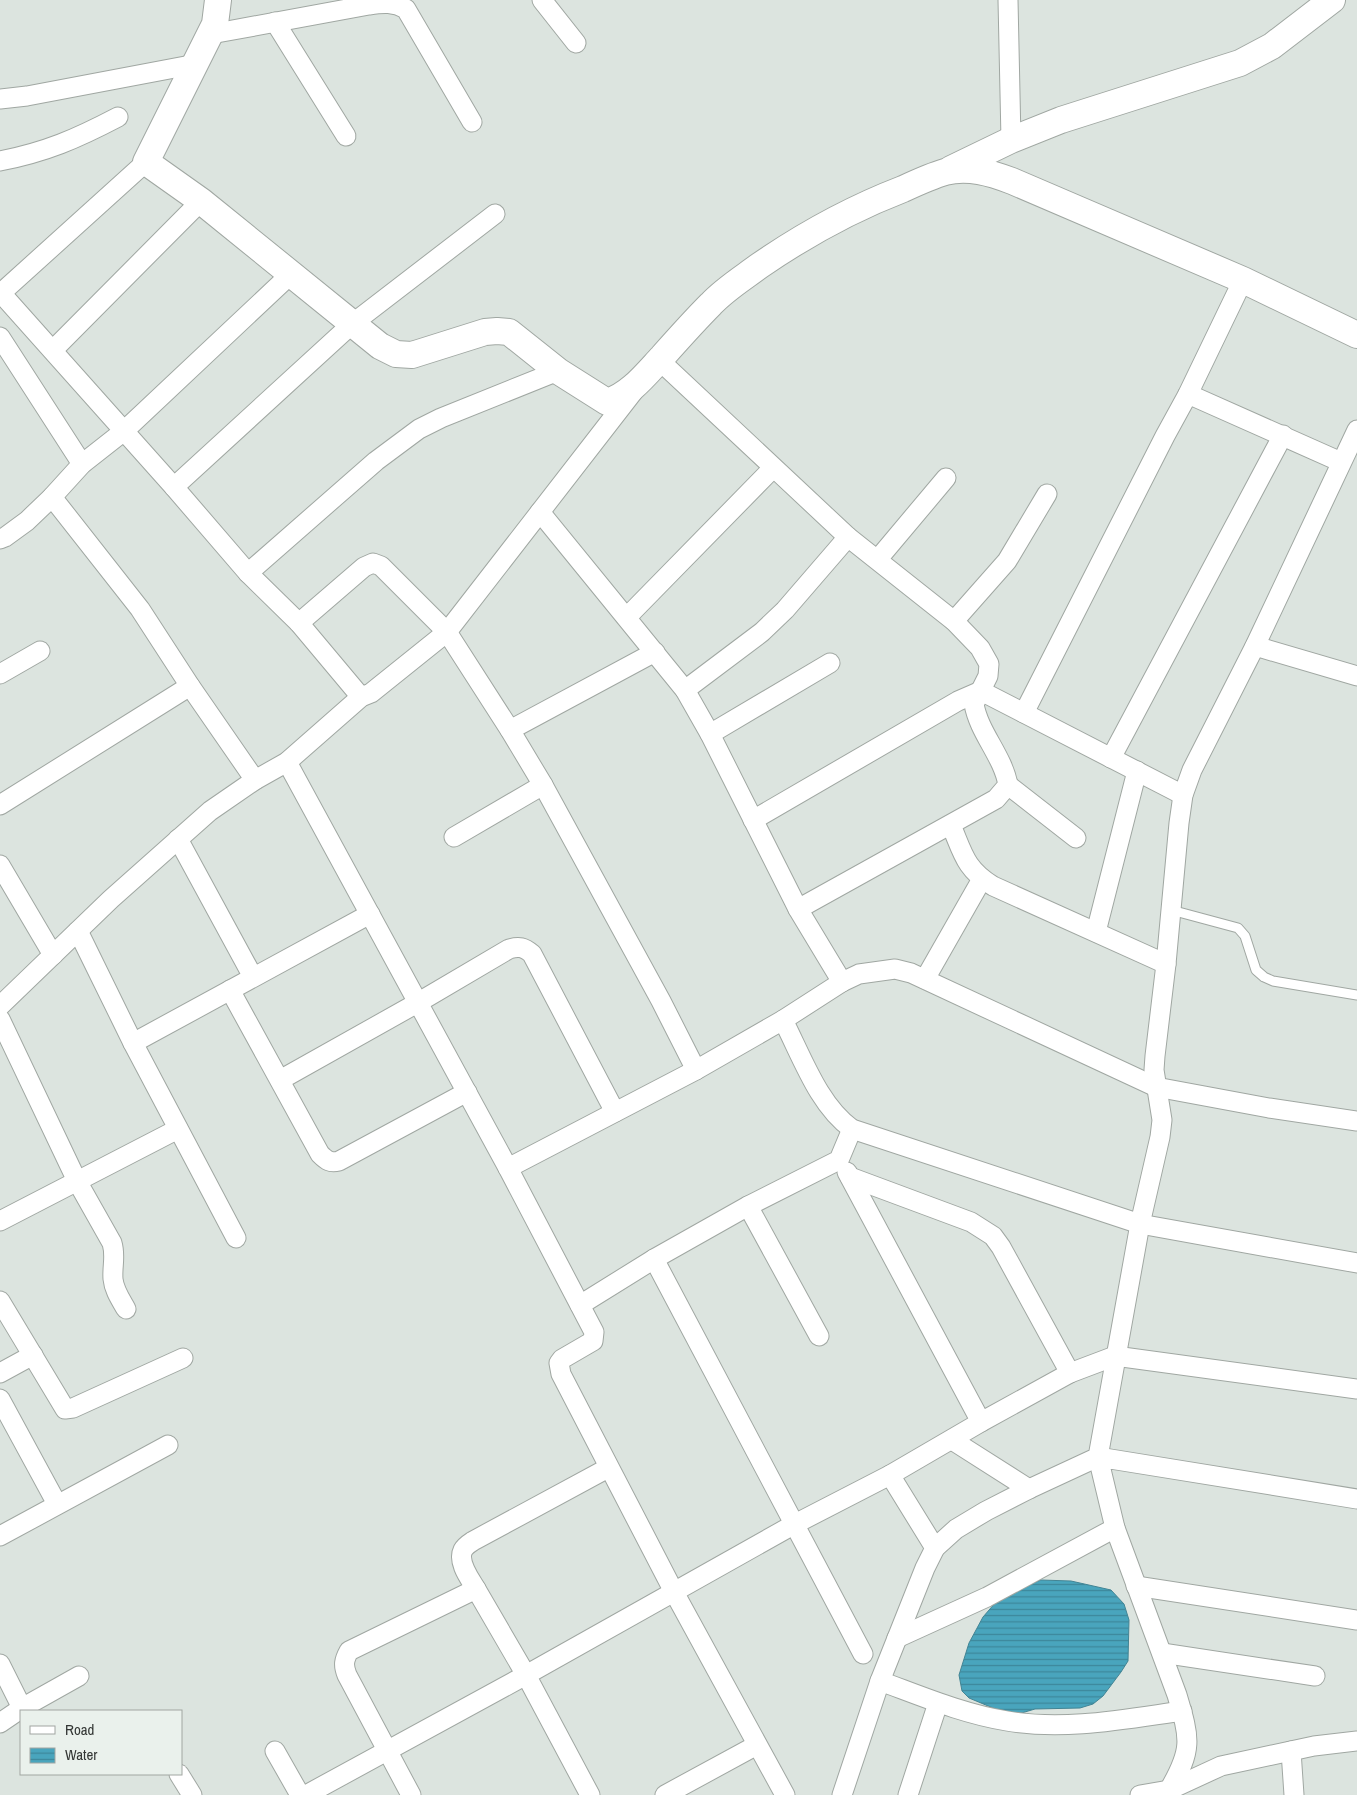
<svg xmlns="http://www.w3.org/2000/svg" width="1357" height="1795" font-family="'Archivo Narrow',sans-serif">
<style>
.water{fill:url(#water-rules);stroke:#428494}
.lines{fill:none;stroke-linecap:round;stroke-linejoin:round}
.lane-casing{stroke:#a0a7a2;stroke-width:11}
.street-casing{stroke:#a0a7a2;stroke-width:21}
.secondary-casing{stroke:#a0a7a2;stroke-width:28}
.lane{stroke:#fff;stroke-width:9}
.street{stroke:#fff;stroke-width:19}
.secondary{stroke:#fff;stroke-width:26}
</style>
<defs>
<pattern id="water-rules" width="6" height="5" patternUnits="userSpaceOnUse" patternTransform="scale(1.25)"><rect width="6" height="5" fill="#49a5bd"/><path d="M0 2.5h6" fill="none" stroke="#3d879a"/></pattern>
</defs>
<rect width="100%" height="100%" fill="#dce4df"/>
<!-- water -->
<path class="water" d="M 1041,1580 L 1071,1581 L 1111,1590 L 1124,1604 L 1129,1620 L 1128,1661 L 1121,1672 L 1103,1696 L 1093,1704 L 1080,1708 L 1035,1709 L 1018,1714 L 1005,1713 L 969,1698 L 962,1691 L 959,1675 L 969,1643 L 983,1617 L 996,1602 L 1025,1586 Z"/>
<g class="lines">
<defs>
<path id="lane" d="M 1171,910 L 1238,928 L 1245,936 L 1256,970 L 1264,977 L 1273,981 L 1357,995"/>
<g id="street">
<path d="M 542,0 L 576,43"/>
<path d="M 1008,0 L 1011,140"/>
<path d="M 275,22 L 346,136"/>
<path d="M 211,34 L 369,5 C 383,3 394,2 406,9 L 472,122"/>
<path d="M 0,99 L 27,96 L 196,64"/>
<path d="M 0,161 C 46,152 76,139 118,117"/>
<path d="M 1,293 L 174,487 L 248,573 L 299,623 L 361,697"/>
<path d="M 0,294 L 146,162"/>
<path d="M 0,337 L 82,464"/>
<path d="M 53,350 L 201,201"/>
<path d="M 659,360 L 848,537 L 954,621 L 980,648 L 989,664 L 988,676 L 974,704 C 979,733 1003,756 1008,785 L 996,799 L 798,909"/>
<path d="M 1188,394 L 1341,462"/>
<path d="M 174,487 L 352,324 L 495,214"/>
<path d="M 52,497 L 140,609 L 190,686 L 255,780"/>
<path d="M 540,512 L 685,690 L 710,734 L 798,909 L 842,982"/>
<path d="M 0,539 L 5,537 L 27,521 L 52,497 L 82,464 L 124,431 L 292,273"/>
<path d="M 878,559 L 946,478"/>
<path d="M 248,573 L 376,461 L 419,429 L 441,418 L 558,371"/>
<path d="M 627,617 L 773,468"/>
<path d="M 954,621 L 1007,561 L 1047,494"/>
<path d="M 299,623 L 364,567 L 373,563 L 381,566 L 447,632 L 510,730 L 543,785 L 661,1001 L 696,1070"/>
<path d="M 1255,646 L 1357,676"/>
<path d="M 0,674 L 40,651"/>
<path d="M 685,690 L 762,632 L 785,610 L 848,537"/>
<path d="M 1024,713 L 1165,436 L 1188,394 L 1243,280"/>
<path d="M 510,730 L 655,652"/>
<path d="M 710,734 L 830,663"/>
<path d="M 1111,758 L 1283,435"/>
<path d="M 287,762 L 508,1168 L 594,1332 L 593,1341 L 562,1359 L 559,1363 L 561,1374 L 674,1592 L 785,1795"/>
<path d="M 1008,785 L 1076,838"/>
<path d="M 0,805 L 190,686"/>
<path d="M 753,820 L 958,701 L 981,691 L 1183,795"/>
<path d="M 951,825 C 963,853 965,869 993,886 L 1166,964"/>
<path d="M 454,837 L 543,785"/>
<path d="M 178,839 L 253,977"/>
<path d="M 0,865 L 53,955"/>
<path d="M 78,931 L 133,1043 L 236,1238"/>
<path d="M 1096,932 L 1137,771"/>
<path d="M 925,979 L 982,879"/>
<path d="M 230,990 L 320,1154 C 327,1161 330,1163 339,1161 L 467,1092"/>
<path d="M 0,1006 L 111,899 L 210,811 L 255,780 L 287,762 L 361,697 L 371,693 L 447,632 L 633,392"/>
<path d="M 0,1019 L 77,1181 L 112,1243 C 116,1256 112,1266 113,1279 C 114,1290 121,1300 126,1309"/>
<path d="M 783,1020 C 802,1057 819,1106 852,1129 L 1140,1224 L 1357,1263"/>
<path d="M 133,1043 L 370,914"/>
<path d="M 280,1080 L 419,1002 L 509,949 C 519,946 524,947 532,954 L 615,1112"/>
<path d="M 508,1168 L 696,1070 L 783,1020 L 842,982 L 859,974 L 895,969 L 911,973 L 1156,1087 L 1269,1108 L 1357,1121"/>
<path d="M 847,1172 L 981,1422"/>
<path d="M 850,1177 L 971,1222 L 993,1236 L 1001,1247 L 1070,1373"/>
<path d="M 748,1206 L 819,1336"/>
<path d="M 0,1221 L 178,1129"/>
<path d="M 654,1259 L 863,1654"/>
<path d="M 0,1301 L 65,1409 L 73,1408 L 183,1358"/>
<path d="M 580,1305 L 654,1259 L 748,1206 L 839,1160 L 852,1129"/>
<path d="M 0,1373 L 33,1355"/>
<path d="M 0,1399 L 57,1504"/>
<path d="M 952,1440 L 1029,1489"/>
<path d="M 890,1475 L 935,1548"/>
<path d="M 0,1536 L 168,1445"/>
<path d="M 1136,1586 L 1357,1620"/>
<path d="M 476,1589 C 470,1579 457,1562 463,1550 C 465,1546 470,1543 473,1541 L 608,1468"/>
<path d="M 897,1638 L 987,1597 L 1115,1528"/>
<path d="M 1162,1653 L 1315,1676"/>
<path d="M 0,1664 L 22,1708"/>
<path d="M 880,1681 C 921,1696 963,1714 1007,1721 C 1065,1731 1125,1719 1182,1711"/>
<path d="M 0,1723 L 22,1708 L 79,1676"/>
<path d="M 275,1751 L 300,1795"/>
<path d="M 1291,1751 L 1294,1795"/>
<path d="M 179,1774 L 192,1795"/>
<path d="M 1169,1790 C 1193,1749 1190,1739 1177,1695 L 1115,1528 L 1098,1457 L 1357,1499"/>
<path d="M 306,1795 L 526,1675 L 793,1525 L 890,1475 L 981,1422 L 1070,1373 L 1115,1356 L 1357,1389"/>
<path d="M 411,1795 L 347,1675 C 343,1665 344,1660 349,1651 L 476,1589 L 526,1675 L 590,1795"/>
<path d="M 665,1795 L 757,1745"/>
<path d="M 842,1795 L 880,1681 L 925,1568 L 935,1548 L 956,1529 L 986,1511 L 1029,1489 L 1098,1457 L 1140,1224 L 1160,1137 L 1162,1120 L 1154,1070 L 1155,1056 L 1166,964 L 1179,823 L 1183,795 L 1192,770 L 1255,646 L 1357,430"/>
<path d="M 908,1795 L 938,1703"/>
<path d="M 1140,1795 L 1169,1790 L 1221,1766 L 1314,1746 L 1357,1741"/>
</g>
<g id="secondary">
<path d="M 218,0 L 215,24 L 146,162 L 201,201 L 380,346 L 396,354 L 412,355 L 485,332 L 497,331 L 509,332 L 558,371 L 607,402 C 630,395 646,374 662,357 C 678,339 694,321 711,304 C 725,289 743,278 759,266 C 804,235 851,209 903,189 C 916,183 931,176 945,172 C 968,166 991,173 1012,181 L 1243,280 L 1357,335"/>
<path d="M 951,169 L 1011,140 L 1061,120 L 1240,63 L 1272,46 L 1332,0"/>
</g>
</defs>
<!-- lane casing -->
<use href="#lane" class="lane-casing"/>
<!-- street casing -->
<use href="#street" class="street-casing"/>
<!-- secondary casing -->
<use href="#secondary" class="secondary-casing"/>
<!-- lane -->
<use href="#lane" class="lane"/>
<!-- street -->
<use href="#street" class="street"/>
<!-- secondary -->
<use href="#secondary" class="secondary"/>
</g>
<!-- legend -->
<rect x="20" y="1710" width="162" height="65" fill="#eaf1ec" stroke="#a1a6a2"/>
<rect x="30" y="1726" width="25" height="8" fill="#ffffff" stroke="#a1a6a2"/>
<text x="65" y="1735" font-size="15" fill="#333634">Road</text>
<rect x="30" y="1748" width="25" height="15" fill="url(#water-rules)" stroke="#a1a6a2"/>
<text x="65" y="1760" font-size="15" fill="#333634">Water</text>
</svg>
